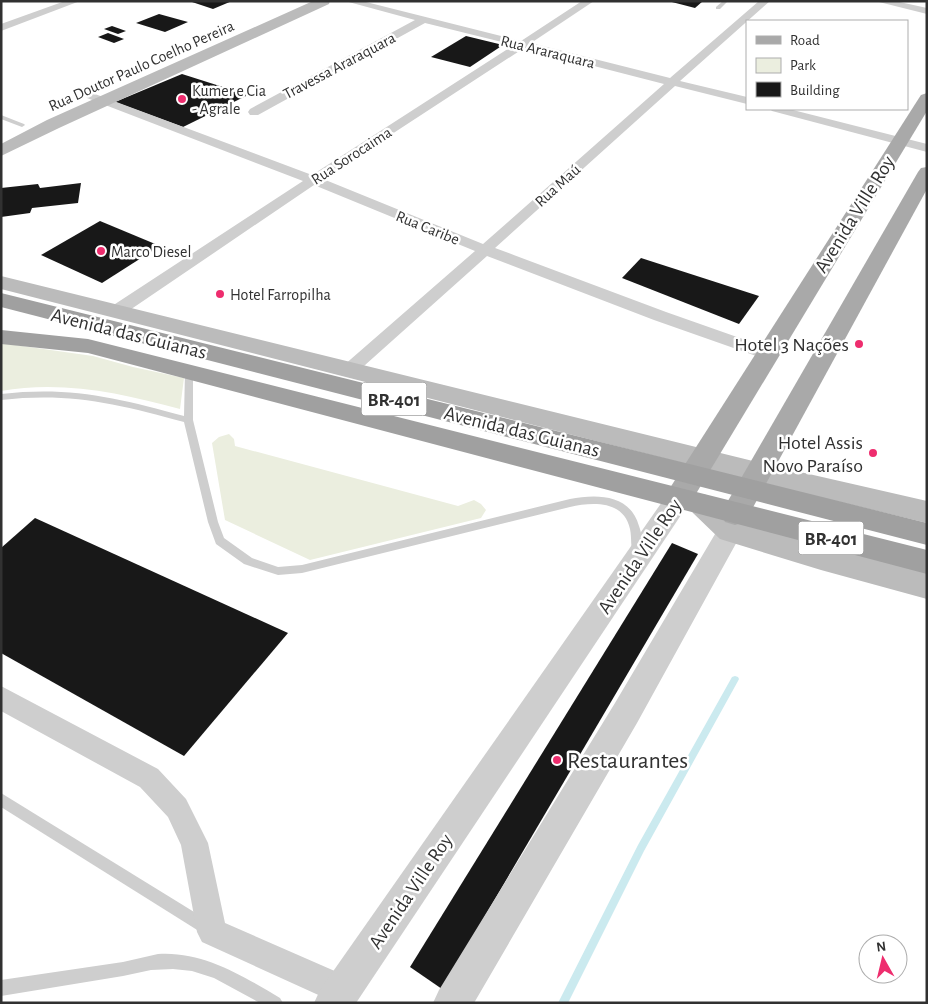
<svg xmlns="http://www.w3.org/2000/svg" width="928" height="1004" font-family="'Alegreya Sans',sans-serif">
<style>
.green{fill:#ebeedf}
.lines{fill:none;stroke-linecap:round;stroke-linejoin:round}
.stream{fill:#cbeaef;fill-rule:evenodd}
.building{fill:#181818}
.service{fill:#cecece;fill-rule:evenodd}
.minor{fill:#cecece;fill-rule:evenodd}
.tertiary{fill:#cecece;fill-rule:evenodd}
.secondary{fill:#bbb;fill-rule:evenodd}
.primary{fill:#a9a9a9;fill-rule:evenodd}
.trunk{fill:#a0a0a0;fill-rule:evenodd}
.poi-dot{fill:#ee2d6e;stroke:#fff;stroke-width:2}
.labels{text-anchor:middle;stroke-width:5;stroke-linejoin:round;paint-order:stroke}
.far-street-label{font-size:16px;fill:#313131;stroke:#fff}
.far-poi-label{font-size:16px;fill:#313131;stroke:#fff;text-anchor:start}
.shield{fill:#fff;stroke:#6f6f6f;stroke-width:1}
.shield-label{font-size:19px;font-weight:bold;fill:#313131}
.street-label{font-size:20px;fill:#313131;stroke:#fff}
.poi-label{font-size:20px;fill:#313131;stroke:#fff;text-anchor:end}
.near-poi-label{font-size:24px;fill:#313131;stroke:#fff;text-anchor:start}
</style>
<rect width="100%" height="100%" fill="#fff"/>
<!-- green -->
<g class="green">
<path d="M 1,343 L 93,356 L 133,367 L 184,378 L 180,409 C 122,393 61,380 1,391 Z"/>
<path d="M 229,434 L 234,439 L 235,446 L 458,506 L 474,500 L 481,504 L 486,510 L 481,518 L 310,560 L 225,520 L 212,443 L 219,437 Z"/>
</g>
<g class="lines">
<!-- stream -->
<path class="stream" d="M 735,676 L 738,677 L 739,679 L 738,681 L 644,851 L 568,1003 L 558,1003 L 638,845 L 732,677 Z"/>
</g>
<!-- building -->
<g class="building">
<path d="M 189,1 L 232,1 L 213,9 Z"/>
<path d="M 668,1 L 703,1 L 695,8 Z"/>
<path d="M 159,14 L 188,22 L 165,32 L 136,23 Z"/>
<path d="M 112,26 L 126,31 L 118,34 L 104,29 Z"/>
<path d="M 108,33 L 124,39 L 114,43 L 98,37 Z"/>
<path d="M 466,36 L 503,45 L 470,67 L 431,57 Z"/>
<path d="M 182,74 L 248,95 L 183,127 L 115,102 Z"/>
<path d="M 81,183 L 78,203 L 32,208 L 30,213 L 1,217 L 1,188 L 38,184 L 40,188 Z"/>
<path d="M 100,221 L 160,246 L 102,283 L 41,255 Z"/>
<path d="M 641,258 L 759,296 L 739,324 L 622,278 Z"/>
<path d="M 35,518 L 288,633 L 184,756 L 1,653 L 1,548 Z"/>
<path d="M 672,543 L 698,554 L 442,989 L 410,967 Z"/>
</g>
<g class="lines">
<!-- service -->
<g class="service">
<path d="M 723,1 L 728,1 L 720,9 L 716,9 L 716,7 Z"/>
<path d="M 1,115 L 24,124 L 25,125 L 22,127 L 1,119 Z"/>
<path d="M 189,369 L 193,372 L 193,420 L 218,522 L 224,538 L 252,558 L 278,567 L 302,565 L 570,499 C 597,494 630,494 639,526 C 642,534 642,544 643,553 L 642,556 L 638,557 L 634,556 C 630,548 632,538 630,529 C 624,500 592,502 570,507 L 302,573 L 278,575 L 244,564 L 216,544 L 208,522 L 184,422 C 118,404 70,392 1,400 L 1,394 C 70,386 118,398 184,416 L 185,372 Z"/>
<path d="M 1,793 L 212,923 L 214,928 L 212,933 L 207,935 L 202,933 L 1,807 Z"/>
<path d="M 158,954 C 203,951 243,976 280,998 L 283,1003 L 260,1003 L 214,978 L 192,971 L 173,969 L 151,970 L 123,976 L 1,996 L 1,980 L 123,962 Z"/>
</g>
<!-- minor -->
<g class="minor">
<path d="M 65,1 L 80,1 L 1,31 L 1,24 Z"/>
<path d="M 345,1 L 362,1 L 521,41 L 582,1 L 594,1 L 531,43 L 670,78 L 759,1 L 770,1 L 680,81 L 747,97 L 747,104 L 675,86 L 495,248 L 666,312 L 774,350 L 776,354 L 774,358 L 768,360 L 762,358 L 654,320 L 487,256 L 355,374 L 349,376 L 343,374 L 340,370 L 343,366 L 475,251 L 314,185 L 121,316 L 109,316 L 107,312 L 109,308 L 303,181 L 87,98 L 85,96 L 87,94 L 95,94 L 312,175 L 514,45 L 425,23 L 258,115 L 250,115 L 248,112 L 250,109 L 415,20 ZM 524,48 L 664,84 L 483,244 L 323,179 Z"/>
<path d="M 875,1 L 895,1 L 927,8 L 927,14 Z"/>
<path d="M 770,109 L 789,109 L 927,144 L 927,152 L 772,111 Z"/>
<path d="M 1,686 L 158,769 L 186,799 L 208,843 L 225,923 L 353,979 L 357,990 L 353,1001 L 336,1003 L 202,942 L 197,932 L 181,845 L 168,817 L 140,787 L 1,711 Z"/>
</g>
<!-- tertiary -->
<g class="tertiary">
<path d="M 678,489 L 687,492 L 690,499 L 687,506 L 356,1003 L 314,1003 L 320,990 L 669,492 Z"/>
<path d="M 735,504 L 744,507 L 748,514 L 739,538 L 637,723 L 474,1003 L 433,1003 L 439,990 L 615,703 L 718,529 L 726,507 Z"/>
</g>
<!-- secondary -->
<g class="secondary">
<path d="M 313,1 L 330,1 L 329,4 L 59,128 L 1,156 L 1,144 L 47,120 Z"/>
<path d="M 1,276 L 757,462 L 927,501 L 927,523 L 757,482 L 1,289 Z"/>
<path d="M 703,494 L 713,497 L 739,522 L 927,573 L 927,599 L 821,570 L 720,539 L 693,513 L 689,505 L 693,497 Z"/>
</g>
<!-- primary -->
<g class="primary">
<path d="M 927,93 L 927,111 L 688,507 L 678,510 L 668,507 L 664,499 L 668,491 L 919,98 L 921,95 Z"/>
<path d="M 927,167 L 927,189 L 745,522 L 735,525 L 725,522 L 721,514 L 725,506 L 918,172 L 921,168 Z"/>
</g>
<!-- trunk -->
<g class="trunk">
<path d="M 1,293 L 927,523 L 927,545 L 1,307 Z"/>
<path d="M 1,330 L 88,339 L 927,550 L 927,574 L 88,353 L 1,344 Z"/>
</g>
</g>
<!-- markers -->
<g class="poi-dot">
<circle cx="182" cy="99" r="5"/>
<circle cx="101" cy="251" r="5"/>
<circle cx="220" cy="294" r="5"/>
<circle cx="859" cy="344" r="5"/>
<circle cx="873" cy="453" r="5"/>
<circle cx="557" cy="760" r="5"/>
</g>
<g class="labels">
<!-- far-street labels -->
<g class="far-street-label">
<text transform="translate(548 51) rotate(14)" y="6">Rua Araraquara</text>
<text transform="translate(141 65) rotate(-24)" y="6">Rua Doutor Paulo Coelho Pereira</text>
<text transform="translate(339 65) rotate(-28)" y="6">Travessa Araraquara</text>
<text transform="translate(351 155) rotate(-33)" y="6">Rua Sorocaima</text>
<text transform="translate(557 185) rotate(-42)" y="6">Rua Maú</text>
<text transform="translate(428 227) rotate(22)" y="6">Rua Caribe</text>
</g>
<!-- far-poi labels -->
<g class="far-poi-label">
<text x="192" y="96">Kumer e Cia<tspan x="192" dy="18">- Agrale</tspan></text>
<text x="111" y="257">Marco Diesel</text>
<text x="230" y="300">Hotel Farropilha</text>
</g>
<!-- shield labels -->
<g class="shield">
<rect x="361.5" y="382.5" width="65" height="33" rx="4"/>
<rect x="798.5" y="521.5" width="65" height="33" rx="4"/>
</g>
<g class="shield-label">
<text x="394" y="406">BR-401</text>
<text x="831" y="545">BR-401</text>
</g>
<!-- street labels -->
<g class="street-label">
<text transform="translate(854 214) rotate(-58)" y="7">Avenida Ville Roy</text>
<text transform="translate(129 333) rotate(14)" y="7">Avenida das Guianas</text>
<text transform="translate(522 431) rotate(14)" y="7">Avenida das Guianas</text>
<text transform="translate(639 556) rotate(-56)" y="7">Avenida Ville Roy</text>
<text transform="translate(410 891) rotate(-56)" y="7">Avenida Ville Roy</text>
</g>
<!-- poi labels -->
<g class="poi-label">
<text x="849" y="351">Hotel 3 Nações</text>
<text x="863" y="449">Hotel Assis<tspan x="863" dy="23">Novo Paraíso</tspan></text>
</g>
<!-- near-poi labels -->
<g class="near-poi-label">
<text x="567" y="768">Restaurantes</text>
</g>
</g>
<!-- border -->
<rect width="928" height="1004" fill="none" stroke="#313131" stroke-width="5"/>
<!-- legend -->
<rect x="746" y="20" width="162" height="90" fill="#ffffff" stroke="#adadad"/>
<rect x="756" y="36" width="25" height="8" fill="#a9a9a9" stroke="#adadad"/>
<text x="790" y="45" font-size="15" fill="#313131">Road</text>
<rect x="756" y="58" width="25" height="15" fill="#ebeedf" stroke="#adadad"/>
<text x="790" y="70" font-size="15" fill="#313131">Park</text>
<rect x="756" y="82" width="25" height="15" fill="#181818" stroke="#adadad"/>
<text x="790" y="95" font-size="15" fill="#313131">Building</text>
<!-- north arrow -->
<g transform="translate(883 959) rotate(352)"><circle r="24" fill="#ffffff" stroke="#adadad"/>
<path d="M0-4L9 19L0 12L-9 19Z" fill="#ee2d6e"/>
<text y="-8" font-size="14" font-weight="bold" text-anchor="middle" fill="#313131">N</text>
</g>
</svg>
